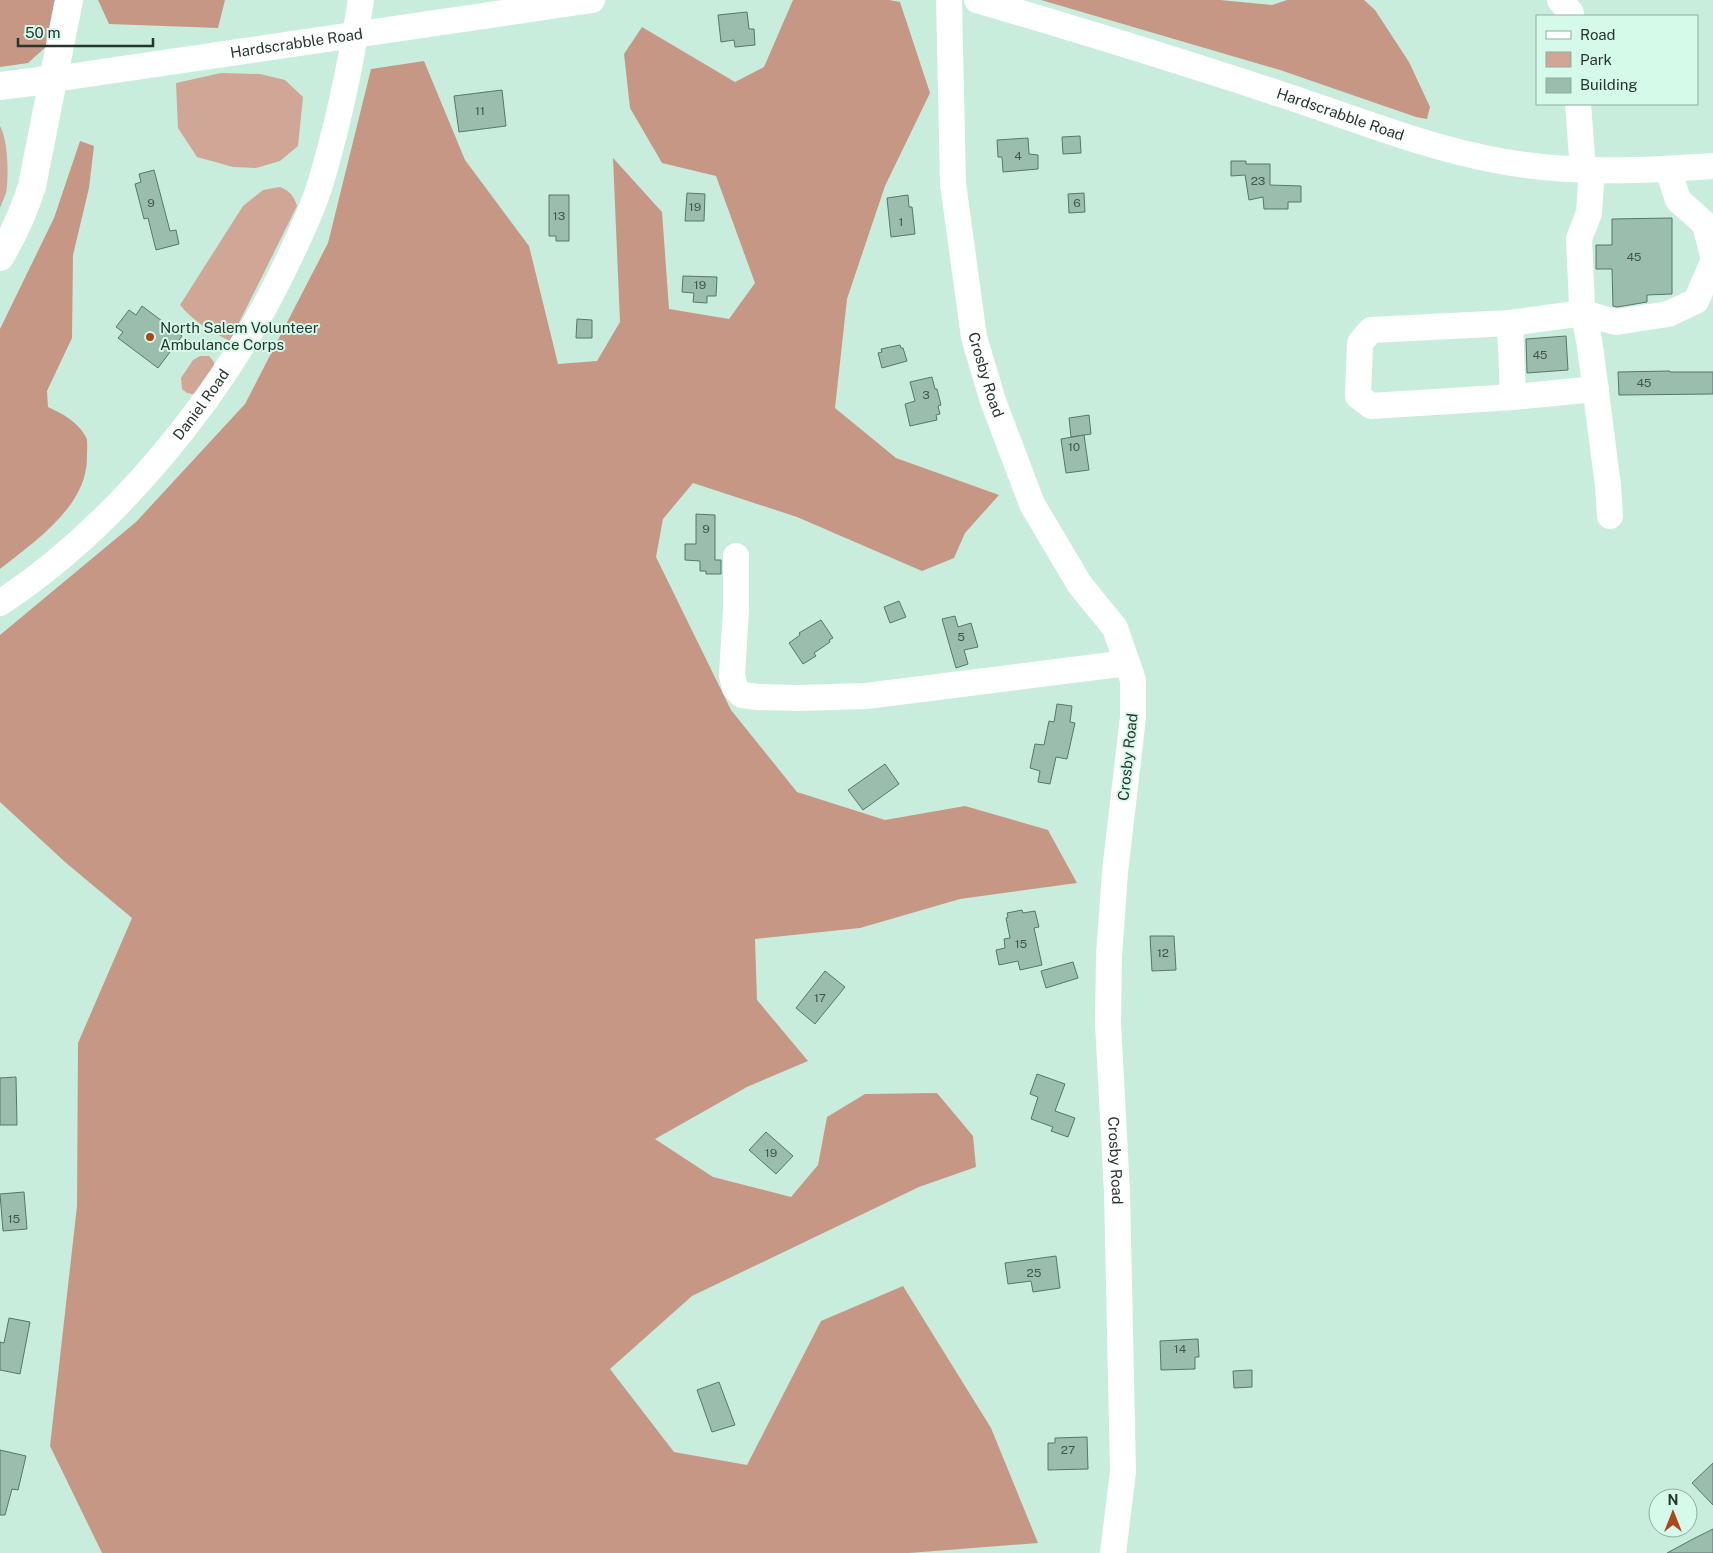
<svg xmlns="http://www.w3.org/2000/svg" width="1713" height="1553" font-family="'Public Sans',sans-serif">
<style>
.green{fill:#d0a696}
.forest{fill:#c79785}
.building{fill:#9abdad;stroke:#577769}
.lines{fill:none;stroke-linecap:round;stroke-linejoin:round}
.minor{stroke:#fff;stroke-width:26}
.major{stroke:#fff;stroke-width:28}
.highway{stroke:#fff;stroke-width:28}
.poi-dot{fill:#ac471c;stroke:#d6faea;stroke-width:2}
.labels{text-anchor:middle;stroke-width:4;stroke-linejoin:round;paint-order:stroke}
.number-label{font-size:12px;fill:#43564e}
.street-label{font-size:15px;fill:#26342e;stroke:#d6faea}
.poi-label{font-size:15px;fill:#26342e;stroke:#d6faea;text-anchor:start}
</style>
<rect width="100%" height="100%" fill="#c9eddd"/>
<!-- green -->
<g class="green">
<path d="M 221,73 L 260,74 L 285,80 L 303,97 L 298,146 L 280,161 L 256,168 L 233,167 L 197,157 L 178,128 L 176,83 Z"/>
<path d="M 0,126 C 8,139 9,178 6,193 C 4,198 2,203 0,208 Z"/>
<path d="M 280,187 C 290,191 294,196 297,206 L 230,341 C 211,332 193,321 180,305 L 243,206 L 263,190 Z"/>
<path d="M 200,356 L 209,356 L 214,362 L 214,366 L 197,395 L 187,393 L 182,389 L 181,378 L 193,360 Z"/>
</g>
<!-- forest -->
<g class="forest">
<path d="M 0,0 L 58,0 L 48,45 L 28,63 L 0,67 Z"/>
<path d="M 98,0 L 225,0 L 218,28 L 109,24 Z"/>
<path d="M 793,0 L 889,0 L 900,2 L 930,93 L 885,186 L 847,299 L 835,408 L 896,458 L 999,495 L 965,533 L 954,558 L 922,571 L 797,517 L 693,483 L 663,519 L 656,557 L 731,710 L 797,792 L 885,820 L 965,806 L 1048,830 L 1077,883 L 960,899 L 860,928 L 755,939 L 757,1000 L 808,1061 L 747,1087 L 655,1139 L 713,1177 L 791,1197 L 818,1165 L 827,1117 L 865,1094 L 937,1093 L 973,1136 L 976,1167 L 919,1187 L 692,1296 L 610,1369 L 674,1452 L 747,1465 L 821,1321 L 903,1286 L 991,1428 L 1038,1543 L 909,1553 L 102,1553 L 50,1446 L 77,1206 L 78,1043 L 132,918 L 65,862 L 0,802 L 0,635 L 136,522 L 245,404 L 328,243 L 371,69 L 424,61 L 465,160 L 529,246 L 558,364 L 597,361 L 620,322 L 613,158 L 662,212 L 669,309 L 729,319 L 755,283 L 716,176 L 662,163 L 630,108 L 624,54 L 642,27 L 735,82 L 764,67 Z"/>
<path d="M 1041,0 L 1220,0 L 1272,5 L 1287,0 L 1364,0 L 1375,10 L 1409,62 L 1430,107 L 1427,119 L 1416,117 L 1280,70 Z"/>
<path d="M 80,141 L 94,146 L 89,188 L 73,255 L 72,338 L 47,391 L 48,407 C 63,414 78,422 86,437 C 88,441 87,450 87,456 C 88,506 35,541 0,569 L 0,329 L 54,218 Z"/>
</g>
<!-- building -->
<g class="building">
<path d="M 747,12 L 749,29 L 754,29 L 755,45 L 735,47 L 734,40 L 721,42 L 718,15 Z"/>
<path d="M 502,90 L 506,126 L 459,132 L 454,96 Z"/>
<path d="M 1080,136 L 1081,153 L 1063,154 L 1062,137 Z"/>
<path d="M 1028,138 L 1029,154 L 1038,155 L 1038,169 L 1003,172 L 1002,157 L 998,157 L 997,140 Z"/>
<path d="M 1231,161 L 1246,161 L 1246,164 L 1270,164 L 1270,185 L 1301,186 L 1301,202 L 1288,202 L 1288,209 L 1264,209 L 1263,197 L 1249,200 L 1245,175 L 1231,176 Z"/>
<path d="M 154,170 L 170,231 L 176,230 L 179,244 L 156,250 L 148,218 L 144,219 L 135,184 L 141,182 L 139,174 Z"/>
<path d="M 687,193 L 705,194 L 704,221 L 685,221 Z"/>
<path d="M 1084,193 L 1085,212 L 1069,213 L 1068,194 Z"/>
<path d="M 549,195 L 569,195 L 569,241 L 556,241 L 556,236 L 549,236 Z"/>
<path d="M 908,195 L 909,207 L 912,207 L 915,234 L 891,237 L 887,198 Z"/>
<path d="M 1672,218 L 1672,294 L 1647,295 L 1647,302 L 1617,307 L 1613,306 L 1612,269 L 1596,269 L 1596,245 L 1612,245 L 1612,219 Z"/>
<path d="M 683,276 L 717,277 L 716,296 L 707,296 L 707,303 L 693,302 L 694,293 L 682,292 Z"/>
<path d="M 142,306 L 182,336 L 158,368 L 118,338 L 123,332 L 116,327 L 129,310 L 136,315 Z"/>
<path d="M 577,319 L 592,320 L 592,338 L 576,338 Z"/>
<path d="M 1566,336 L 1568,370 L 1527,373 L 1526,339 Z"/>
<path d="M 900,345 L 901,348 L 903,348 L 907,361 L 882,368 L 878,353 L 882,352 L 881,349 Z"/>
<path d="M 1670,371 L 1670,372 L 1713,372 L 1713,394 L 1619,395 L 1618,372 Z"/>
<path d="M 932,377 L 935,389 L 937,389 L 941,405 L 938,406 L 940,414 L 936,415 L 937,420 L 910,426 L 905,404 L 915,401 L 910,382 Z"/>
<path d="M 1089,415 L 1091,434 L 1071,437 L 1069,418 Z"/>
<path d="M 1084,435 L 1089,470 L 1066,473 L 1061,439 Z"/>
<path d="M 696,514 L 715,515 L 715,560 L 721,560 L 721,574 L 706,574 L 706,571 L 700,571 L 700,561 L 685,560 L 685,544 L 696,544 Z"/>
<path d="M 899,601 L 906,617 L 890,623 L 884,607 Z"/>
<path d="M 955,616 L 958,627 L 971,623 L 978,647 L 964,650 L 968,664 L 956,668 L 942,619 Z"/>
<path d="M 821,620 L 833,638 L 829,640 L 830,642 L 814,653 L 816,656 L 803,664 L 789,643 L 800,635 L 799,633 Z"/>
<path d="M 1057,704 L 1072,706 L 1070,722 L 1075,723 L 1067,759 L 1056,757 L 1050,784 L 1038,782 L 1040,771 L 1030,768 L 1035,744 L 1044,745 L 1049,721 L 1054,722 Z"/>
<path d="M 885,764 L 899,784 L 863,810 L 848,790 Z"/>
<path d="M 1022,910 L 1023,913 L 1035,911 L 1039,927 L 1034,928 L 1042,965 L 1020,970 L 1018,961 L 999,965 L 996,950 L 1005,948 L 1004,939 L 1010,938 L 1006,918 L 1008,917 L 1007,913 Z"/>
<path d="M 1150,936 L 1174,936 L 1176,970 L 1152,971 Z"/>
<path d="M 1073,962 L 1078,978 L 1046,988 L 1041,971 Z"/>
<path d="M 825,971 L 845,987 L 815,1024 L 796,1008 Z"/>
<path d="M 1037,1074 L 1065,1084 L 1055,1111 L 1075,1118 L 1068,1137 L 1051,1131 L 1053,1127 L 1031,1119 L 1038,1097 L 1030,1094 Z"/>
<path d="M 16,1077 L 17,1125 L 0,1125 L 0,1078 Z"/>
<path d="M 766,1132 L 793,1156 L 776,1174 L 749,1150 Z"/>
<path d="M 24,1192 L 27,1229 L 3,1231 L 0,1194 Z"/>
<path d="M 1056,1256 L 1060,1288 L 1033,1292 L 1031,1281 L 1008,1284 L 1005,1263 Z"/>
<path d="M 9,1318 L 30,1322 L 20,1374 L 0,1370 L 0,1342 L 4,1343 Z"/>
<path d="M 1198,1339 L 1199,1357 L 1195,1357 L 1195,1369 L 1161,1370 L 1160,1341 Z"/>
<path d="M 1252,1370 L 1252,1387 L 1234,1388 L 1233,1371 Z"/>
<path d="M 719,1382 L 735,1425 L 712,1432 L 697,1390 Z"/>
<path d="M 1087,1437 L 1088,1469 L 1048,1470 L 1048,1443 L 1055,1443 L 1055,1438 Z"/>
<path d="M 0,1450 L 26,1456 L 18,1490 L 12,1489 L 5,1515 L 0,1515 Z"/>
<path d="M 1713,1463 L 1713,1505 L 1692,1483 Z"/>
<path d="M 1713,1529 L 1713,1553 L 1667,1553 L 1693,1539 Z"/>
</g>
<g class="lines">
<!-- minor -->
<g class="minor">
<path id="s1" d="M 949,0 L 953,184 L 974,337 L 993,401 L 1032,504 L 1080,585 L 1115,628 L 1133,680 L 1133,717 L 1115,872 L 1109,956 L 1108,1023 L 1117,1192 L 1123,1472 L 1113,1553"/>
<path id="s2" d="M 977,0 C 1079,30 1180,61 1280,94 C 1351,117 1426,148 1500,161 C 1570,174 1642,171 1713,166"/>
<path d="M 1560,0 L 1571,13 L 1571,16"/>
<path id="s3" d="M 54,79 L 592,0"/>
<path d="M 1578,104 L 1583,170"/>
<path d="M 1668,169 L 1678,200 L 1705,224 L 1713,256"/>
<path d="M 1592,170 L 1589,213 L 1579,239 L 1582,305 L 1590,346 L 1608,486 L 1610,516"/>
<path d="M 1510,323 L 1513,397"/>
<path d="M 1596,389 L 1513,397 L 1371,406 L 1358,396 L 1360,343 L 1371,330 L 1510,323 L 1583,313 L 1616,322 L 1668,314 L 1696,301 L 1713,262"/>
<path d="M 736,556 L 736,609 L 732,675 L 735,688 L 742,695 L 758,697 L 797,698 L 866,696 L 1127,663"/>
<path id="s4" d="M 0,603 C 117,526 222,396 283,271 C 296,244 310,216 319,188 C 338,127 351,63 361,0"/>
</g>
<!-- major -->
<path class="major" d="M 0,86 L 54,79"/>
<!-- highway -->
<path class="highway" d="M 0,257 C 14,234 24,211 32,186 L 69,0"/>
</g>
<!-- markers -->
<circle class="poi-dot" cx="150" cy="337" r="5"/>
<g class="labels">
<!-- number labels -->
<g class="number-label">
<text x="480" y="115">11</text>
<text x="1018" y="160">4</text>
<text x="1258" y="185">23</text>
<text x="151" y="207">9</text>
<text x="1077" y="207">6</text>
<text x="695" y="211">19</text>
<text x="559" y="220">13</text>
<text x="901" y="226">1</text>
<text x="1634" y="261">45</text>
<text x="700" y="289">19</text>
<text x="1540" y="359">45</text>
<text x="1644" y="387">45</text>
<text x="926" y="399">3</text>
<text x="1074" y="451">10</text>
<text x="706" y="533">9</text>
<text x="961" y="641">5</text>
<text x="1021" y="948">15</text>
<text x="1163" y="957">12</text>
<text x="820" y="1002">17</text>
<text x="771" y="1157">19</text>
<text x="14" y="1223">15</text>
<text x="1034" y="1277">25</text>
<text x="1180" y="1353">14</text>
<text x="1068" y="1454">27</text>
</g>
<!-- street labels -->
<g class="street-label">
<text dy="5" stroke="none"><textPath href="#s3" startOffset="245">Hardscrabble Road</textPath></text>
<text dy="5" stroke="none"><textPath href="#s2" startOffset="381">Hardscrabble Road</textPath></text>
<text dy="5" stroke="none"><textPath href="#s1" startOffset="378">Crosby Road</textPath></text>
<text dy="5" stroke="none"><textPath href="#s4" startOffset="284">Daniel Road</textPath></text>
<text transform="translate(1128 757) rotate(-84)" y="5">Crosby Road</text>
<text dy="5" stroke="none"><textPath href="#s1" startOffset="1202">Crosby Road</textPath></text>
</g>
<!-- poi labels -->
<g class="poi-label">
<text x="160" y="333">North Salem Volunteer<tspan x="160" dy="17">Ambulance Corps</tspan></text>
</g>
</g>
<!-- legend -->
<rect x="1536" y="15" width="162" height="90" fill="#d6faea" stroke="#90ab9f"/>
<rect x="1546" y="31" width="25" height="8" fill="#ffffff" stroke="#90ab9f"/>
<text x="1580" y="40" font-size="15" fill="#26342e">Road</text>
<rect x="1546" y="52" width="25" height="15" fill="#d0a696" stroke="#90ab9f"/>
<text x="1580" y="65" font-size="15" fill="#26342e">Park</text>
<rect x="1546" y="78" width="25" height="15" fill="#9abdad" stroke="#90ab9f"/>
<text x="1580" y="90" font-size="15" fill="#26342e">Building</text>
<!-- north arrow -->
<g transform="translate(1673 1513)"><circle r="24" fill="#d6faea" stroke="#90ab9f"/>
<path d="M0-4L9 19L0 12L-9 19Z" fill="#ac471c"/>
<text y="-8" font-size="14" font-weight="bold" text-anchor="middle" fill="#26342e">N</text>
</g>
<!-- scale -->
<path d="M18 38v8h135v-8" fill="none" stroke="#26342e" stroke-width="2.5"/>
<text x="25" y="38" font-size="15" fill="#26342e" stroke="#d6faea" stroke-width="4" paint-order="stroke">50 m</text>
</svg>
